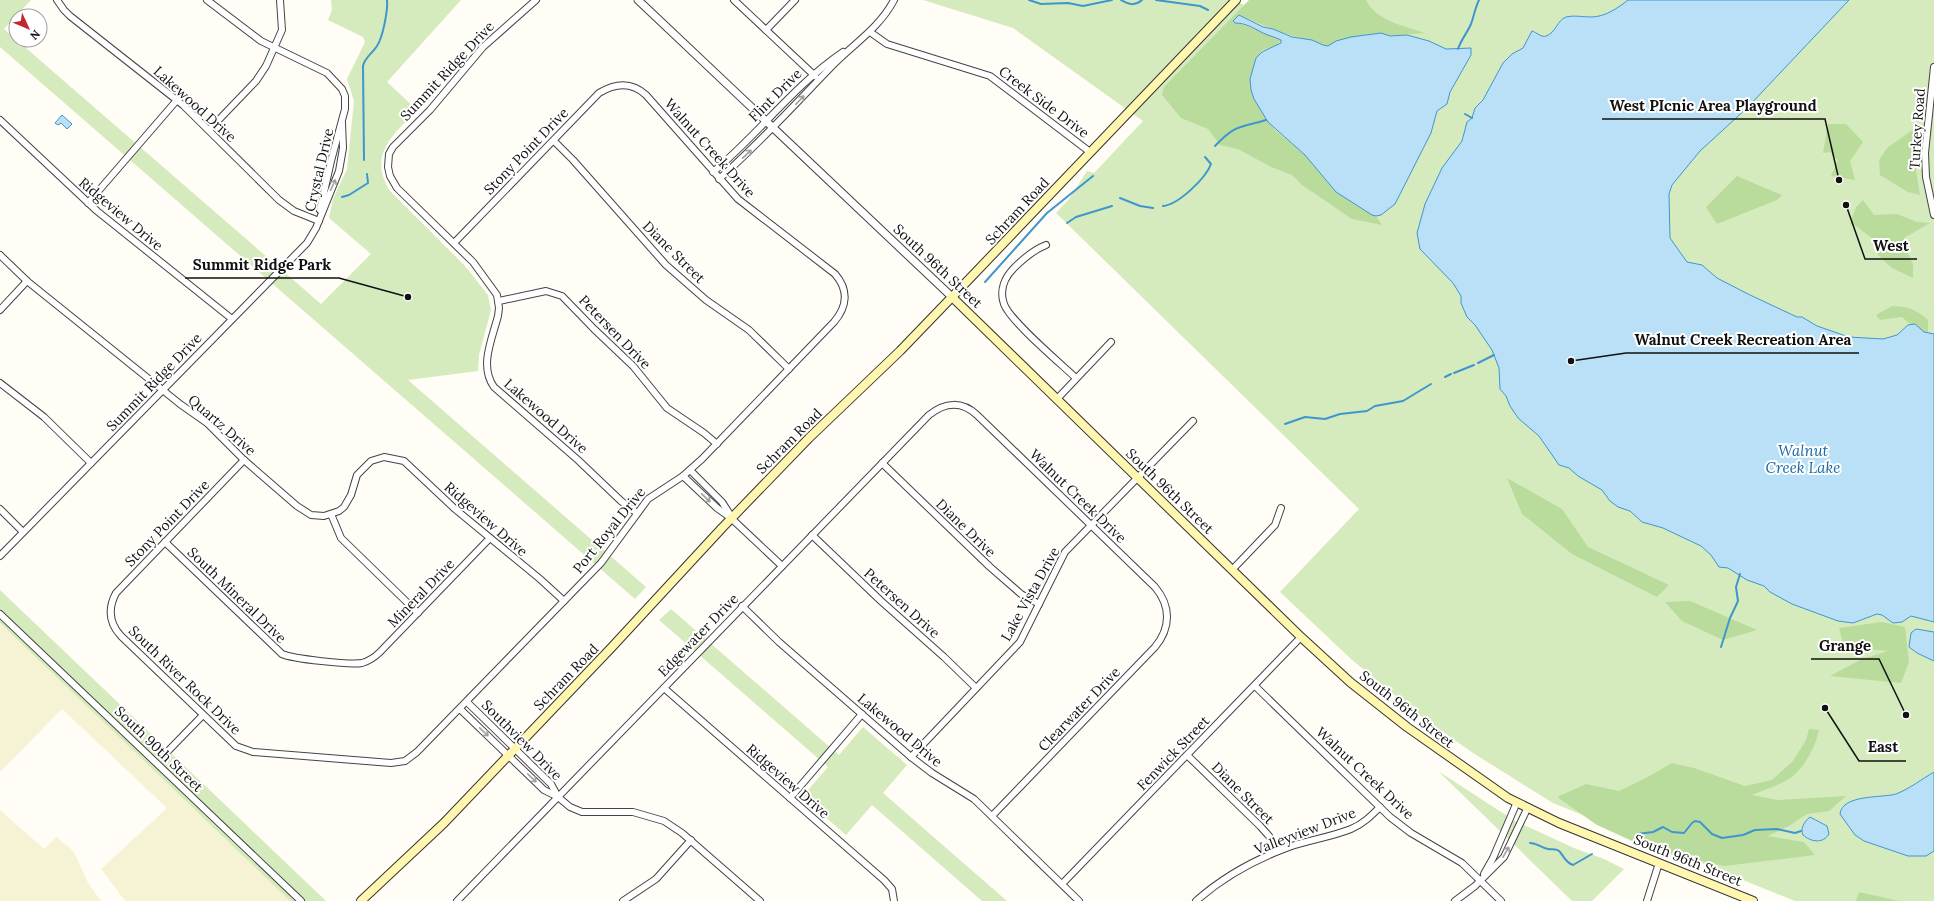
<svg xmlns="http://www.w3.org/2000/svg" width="1934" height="901" font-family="Lora,serif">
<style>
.farmland{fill:#f6f3d4}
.green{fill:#d5ebbd}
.forest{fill:#b9dc9c}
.water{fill:#b9e0f7;stroke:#3f96cf}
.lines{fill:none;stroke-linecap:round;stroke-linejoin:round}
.stream{stroke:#3f96cf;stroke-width:2}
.minor-casing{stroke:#444;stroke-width:8}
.tertiary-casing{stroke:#444;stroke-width:9}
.secondary-casing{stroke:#333;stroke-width:10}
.minor{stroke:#fff;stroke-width:6}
.tertiary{stroke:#fff;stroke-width:7}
.secondary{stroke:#fff6b0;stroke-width:8}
.oneway{stroke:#a0a0a0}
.labels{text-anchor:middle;stroke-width:4;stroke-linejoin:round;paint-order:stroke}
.street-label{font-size:14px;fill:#111;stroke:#fff}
.water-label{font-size:15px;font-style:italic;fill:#1768a6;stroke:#fff}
.leader{fill:none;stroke:#111;stroke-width:1.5}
.callout-dot{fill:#111;stroke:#fff;stroke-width:1.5}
.callout-label{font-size:15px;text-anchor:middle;font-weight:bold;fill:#111;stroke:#fff;stroke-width:4;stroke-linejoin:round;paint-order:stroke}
</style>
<rect width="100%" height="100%" fill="#fffdf5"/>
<!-- farmland -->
<g class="farmland">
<path d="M 0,623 L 290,901 L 125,901 L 101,869 L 167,808 L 62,709 L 0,772 Z"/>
<path d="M 0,810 L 44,849 L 56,837 L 69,847 L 75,854 L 88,883 L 101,901 L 0,901 Z"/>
</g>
<!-- green -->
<g class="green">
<path d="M 0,0 L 31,0 L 4,29 L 321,304 L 371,254 L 329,218 L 333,199 L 347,169 L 354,101 L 347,79 L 365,42 L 363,37 L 328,20 L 332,10 L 331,0 L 461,0 L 387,82 L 417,110 C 394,134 367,155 390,191 L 465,266 L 488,295 L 491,310 L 479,355 L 478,371 L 408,380 L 646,587 L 635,599 L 0,47 Z"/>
<path d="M 923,0 L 1236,0 L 1251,10 L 1260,0 L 1934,0 L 1934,901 L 1795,901 L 1553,803 L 1473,753 L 1419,715 L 1351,659 L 1280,592 L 1359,509 L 1056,213 L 1069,199 L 1087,171 L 1094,173 L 1143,121 L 1013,28 Z"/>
<path d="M 0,590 L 326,901 L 290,901 L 0,623 Z"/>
<path d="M 671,609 L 839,755 L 863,727 L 907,765 L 883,793 L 1007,901 L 982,901 L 872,805 L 846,835 L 802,797 L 828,767 L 659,620 Z"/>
<path d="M 1438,771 L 1515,821 L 1574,848 L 1604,859 L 1624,869 L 1592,901 L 1572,901 Z"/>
</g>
<!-- forest -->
<g class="forest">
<path d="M 1249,0 L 1366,0 C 1376,21 1405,26 1425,33 L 1345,39 L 1328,46 L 1280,32 L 1239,15 L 1233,21 L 1271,35 L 1281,40 L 1276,46 L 1262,50 L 1253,66 L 1274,129 L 1305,155 L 1336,193 L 1346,197 L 1360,208 L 1376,216 L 1382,225 L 1352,219 L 1302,185 L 1292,175 L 1271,167 L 1238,149 L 1220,145 L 1208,129 L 1181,118 L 1162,95 L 1164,87 Z"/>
<path d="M 1828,124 L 1846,124 L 1863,142 L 1850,161 L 1855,180 L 1831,176 L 1838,160 L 1830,152 L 1823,153 Z"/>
<path d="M 1914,129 L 1914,157 L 1920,195 L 1908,192 L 1880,175 L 1879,160 L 1887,148 Z"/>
<path d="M 1737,176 L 1782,195 L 1777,200 L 1717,224 L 1706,207 Z"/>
<path d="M 1863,200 L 1874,215 L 1897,214 L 1917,222 L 1930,223 L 1904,238 L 1905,246 L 1913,264 L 1913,278 L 1892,268 L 1878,255 L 1873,239 L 1856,226 L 1850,224 L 1856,207 Z"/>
<path d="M 1892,306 C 1907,306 1917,310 1928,320 L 1928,332 L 1924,332 L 1914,324 L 1910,324 L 1902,317 L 1880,320 L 1876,315 Z"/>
<path d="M 1507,478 L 1562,509 L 1588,547 L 1669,585 L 1657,597 L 1572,554 L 1522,514 Z"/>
<path d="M 1690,601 L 1757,630 L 1723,640 L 1682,621 L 1665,602 Z"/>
<path d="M 1882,622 L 1905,627 L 1909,662 L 1901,683 L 1830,676 L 1862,659 L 1888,651 L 1844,647 L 1839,628 Z"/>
<path d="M 1809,729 L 1819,730 C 1815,747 1805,768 1789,779 C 1778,786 1764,790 1752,795 L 1777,800 L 1846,796 L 1829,811 L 1807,814 L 1789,826 L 1768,836 L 1804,842 L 1815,855 L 1724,866 L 1652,850 L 1597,825 L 1557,797 L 1586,784 L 1619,791 L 1646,778 L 1672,763 L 1694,768 L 1745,786 L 1772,780 L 1793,761 L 1806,740 Z"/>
<path d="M 1859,892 L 1899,901 L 1900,901 L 1856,901 Z"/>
</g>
<!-- water -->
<g class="water">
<path d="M 1628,0 L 1849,0 L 1747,108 L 1700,151 L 1672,185 L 1669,194 L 1670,238 L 1687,262 L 1702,265 L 1717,278 L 1750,295 L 1797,317 L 1802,317 L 1817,326 L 1849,337 L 1883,339 L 1897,335 L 1908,325 L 1915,324 L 1924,332 L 1934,334 L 1934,622 L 1911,616 L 1902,622 L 1893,623 L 1882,615 L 1877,614 L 1853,623 L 1838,621 L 1792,604 L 1770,592 L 1764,586 L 1747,580 L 1728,568 L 1719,567 L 1711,555 L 1701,546 L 1663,528 L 1642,522 L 1630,511 L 1618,507 L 1610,501 L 1602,490 L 1578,476 L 1569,468 L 1559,465 L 1539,436 L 1518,418 L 1510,406 L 1506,396 L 1500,389 L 1499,368 L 1492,350 L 1475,325 L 1467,317 L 1461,303 L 1461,296 L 1453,283 L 1420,249 L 1417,233 L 1425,204 L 1442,168 L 1462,141 L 1467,122 L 1472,118 L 1475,108 L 1483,100 L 1503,63 L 1512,54 L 1523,48 L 1532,31 C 1536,32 1542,38 1546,36 C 1556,33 1557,20 1566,17 C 1574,15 1583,17 1591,17 C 1605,17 1618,8 1628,0 Z"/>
<path d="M 1239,15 L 1263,27 L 1273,29 L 1292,37 L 1312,40 L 1323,45 L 1328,46 L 1336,41 L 1351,37 L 1381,33 L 1390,36 L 1407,35 L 1429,41 L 1446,49 L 1471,48 L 1471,55 L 1450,92 L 1447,104 L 1437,111 L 1431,133 L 1395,204 L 1381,215 L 1376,216 L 1372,215 L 1336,192 L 1305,155 L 1268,122 L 1254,99 L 1251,90 L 1250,79 L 1256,58 L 1262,52 L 1281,43 L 1281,40 C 1275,37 1269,36 1263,33 C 1253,28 1246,23 1235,23 L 1233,21 Z"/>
<path d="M 62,115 L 72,124 L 67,129 L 61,123 L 58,125 L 55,123 Z"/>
<path d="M 1916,629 L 1934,632 L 1934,661 L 1917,653 L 1909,647 L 1911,633 Z"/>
<path d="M 1934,772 L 1934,851 L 1926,856 L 1908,856 L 1864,841 L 1855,835 L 1840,814 C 1842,794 1883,798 1896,794 C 1909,789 1922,779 1934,772 Z"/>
<path d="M 1810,817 L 1827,826 L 1829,834 C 1823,844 1811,842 1803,835 C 1800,828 1804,822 1810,817 Z"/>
</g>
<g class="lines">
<!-- stream -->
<g class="stream">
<path d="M 1029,0 L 1041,4 L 1068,3 L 1083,6 L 1112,0"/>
<path d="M 1121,0 C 1129,5 1135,6 1142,0"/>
<path d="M 1156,0 L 1200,6 L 1208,10"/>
<path d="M 1458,49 C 1461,40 1467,33 1471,24 C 1474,16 1475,8 1479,0"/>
<path d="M 1465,114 L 1472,118"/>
<path d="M 1215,146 C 1236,124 1240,128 1266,120"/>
<path d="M 364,160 L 363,66 C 365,57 372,54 377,46 C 383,37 388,10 387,0"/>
<path d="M 342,197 L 349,195 L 368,183 L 367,174"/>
<path d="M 1120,198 L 1140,206 L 1153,208"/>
<path d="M 1163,206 C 1178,205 1206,178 1211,164 L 1205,157"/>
<path d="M 1067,223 L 1076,217 L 1112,206"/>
<path d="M 985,282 L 1047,213 L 1093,176"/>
<path d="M 1478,363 L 1494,355"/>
<path d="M 1454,373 L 1474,365"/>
<path d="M 1445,377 L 1451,374"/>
<path d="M 1285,424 L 1305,417 L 1325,419 L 1340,414 L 1367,411 L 1375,406 L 1403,401 L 1431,384"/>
<path d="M 1721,647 L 1730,618 L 1738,601 L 1736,587 L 1740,574"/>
<path d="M 1637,834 L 1653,832 L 1663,827 L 1672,832 L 1684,833 L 1692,823 L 1695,821 L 1700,822 L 1712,834 L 1722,838 L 1743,835 L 1755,830 L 1777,829 L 1795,833 L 1801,831"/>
<path d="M 1530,843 C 1537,843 1541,848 1548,849 C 1552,850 1557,848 1560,852 C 1565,858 1565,862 1573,865 L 1592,854"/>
</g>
<defs>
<g id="minor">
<path d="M 57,0 L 64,10 L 70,16 L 183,105 L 279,200 L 294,211 L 319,221"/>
<path d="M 207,0 L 261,41 L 327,73 L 342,89 L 345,96 L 345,109 L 331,161 L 320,210"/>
<path d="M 536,0 L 483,47 L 430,110 L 393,147 L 389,154 L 388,167 L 390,176 L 397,188 L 473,262 L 497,295 L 499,308 L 498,316 C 492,339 479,366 494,387 L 578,460 L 621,501 L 637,513"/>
<path d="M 734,0 L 815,76"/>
<path d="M 766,30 L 795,0"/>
<path d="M 870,32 L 887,44 L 990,76 L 1090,152"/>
<path d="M 1934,67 L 1925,153 L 1926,177 L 1934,215"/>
<path d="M 0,120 L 97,211 L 232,319"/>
<path d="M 209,130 L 256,81 L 266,66 L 282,30 L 280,0"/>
<path d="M 554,141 L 573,160 L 666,265 L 706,300 L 749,330 L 789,369"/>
<path d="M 713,172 C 759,134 793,86 843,52"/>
<path d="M 719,179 C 760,143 796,103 834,64 C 855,43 880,27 894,0"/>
<path d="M 88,203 L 177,100"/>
<path d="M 1046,245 C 1033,250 1024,258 1014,268 C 1005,277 999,290 1004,304 C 1010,321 1060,363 1076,378"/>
<path d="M 0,255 L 27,281 L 180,404 L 207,423 L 244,460 L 297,506 L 311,515 L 324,516 L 339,511 L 344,507 L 351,495 L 357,475 L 371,461 L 384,457 L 404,461 L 455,509 L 540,579 L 564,601"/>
<path d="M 499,301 L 546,291 L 562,296 L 594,329 L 633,366 L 667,408 L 704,433 L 717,444"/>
<path d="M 0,310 L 27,281"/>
<path d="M 0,383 L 44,417 L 91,463"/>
<path d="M 1057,399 L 1111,342"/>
<path d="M 244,460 L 116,593 C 108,608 109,623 121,636 L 236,746 L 253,752 L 391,763 L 405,761 L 417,752 L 601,563 L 648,499 L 683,476 L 702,459 L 834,322 C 847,307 849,290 835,274 L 738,199 L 646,95 C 631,81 614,84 599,93 L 454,243"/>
<path d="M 882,463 L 990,567 L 1021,594 L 1039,604"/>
<path d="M 690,470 L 722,502 L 731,516"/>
<path d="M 683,476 L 717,508 L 731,518 L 782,566"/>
<path d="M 0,509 L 23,532"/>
<path d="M 331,514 L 341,538 L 418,613"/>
<path d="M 812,535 L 881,601 L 944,657 L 976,688"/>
<path d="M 165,542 L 282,654 C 293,659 350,665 362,663 C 369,661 375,657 380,652 L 489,539"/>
<path d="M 0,556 L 307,243 L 316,228 L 339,171 L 343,148 L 342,123"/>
<path d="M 1232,570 L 1275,525 L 1281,508"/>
<path d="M 742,606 L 779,642 L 911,757 L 932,773 L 974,799 L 1079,901"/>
<path d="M 0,614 L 301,901"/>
<path d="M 1255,686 L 1390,817 L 1411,833 L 1462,863 L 1501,901"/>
<path d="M 664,688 L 884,880 L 892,889 L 894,901"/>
<path d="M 467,702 L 551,784 L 558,797"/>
<path d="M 460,709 L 544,790 L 558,797 L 570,807 L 582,812 L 633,812 L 664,821 L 682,833 L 760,901"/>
<path d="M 169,750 L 203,715"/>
<path d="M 1187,755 L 1260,826 L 1269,836 L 1278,851"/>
<path d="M 911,757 L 1020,642 L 1065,552 L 1193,421"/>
<path d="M 790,798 L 862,714"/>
<path d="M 1484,874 L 1493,858 L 1517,802"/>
<path d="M 1062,884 L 1301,637"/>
<path d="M 457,901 L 929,415 C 945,402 962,401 977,415 L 1155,587 C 1171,606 1171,628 1155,647 L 992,816"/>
<path d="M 623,901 L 656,879 L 691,840"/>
<path d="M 1196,901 C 1222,878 1256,859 1289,847 C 1309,840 1331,837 1351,829 C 1363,824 1371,816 1380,807"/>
<path d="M 1455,901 L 1475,886 L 1504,857 L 1528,807"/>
<path d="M 1647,901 L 1659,863"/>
</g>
<path id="tertiary" d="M 638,0 L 952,297"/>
<g id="secondary">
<path d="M 952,297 L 1301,637 L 1350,682 L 1407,727 L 1508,798 L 1559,823 L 1753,901"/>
<path d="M 361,901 L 444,823 L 612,647 L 722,528 L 809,438 L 900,351 L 952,297 L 1236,0"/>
</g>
</defs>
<!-- minor casing -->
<use href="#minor" class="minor-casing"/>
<!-- tertiary casing -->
<use href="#tertiary" class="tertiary-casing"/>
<!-- secondary casing -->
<use href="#secondary" class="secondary-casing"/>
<!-- minor -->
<use href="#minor" class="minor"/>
<!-- tertiary -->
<use href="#tertiary" class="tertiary"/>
<!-- secondary -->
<use href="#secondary" class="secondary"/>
</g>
<!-- one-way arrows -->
<defs><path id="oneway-shaft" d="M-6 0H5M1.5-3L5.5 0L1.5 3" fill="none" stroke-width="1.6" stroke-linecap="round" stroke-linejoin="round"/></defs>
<g class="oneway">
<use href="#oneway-shaft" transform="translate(800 100) rotate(-46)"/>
<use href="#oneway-shaft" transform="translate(747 154) rotate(-43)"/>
<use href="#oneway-shaft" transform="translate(333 185) rotate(-65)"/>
<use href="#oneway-shaft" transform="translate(706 498) rotate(43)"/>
<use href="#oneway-shaft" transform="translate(484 732) rotate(44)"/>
<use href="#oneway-shaft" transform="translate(532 778) rotate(44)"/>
<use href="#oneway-shaft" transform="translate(1506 852) rotate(-60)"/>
</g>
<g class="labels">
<!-- street labels -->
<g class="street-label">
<text transform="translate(447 71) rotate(-47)" y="5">Summit Ridge Drive</text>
<text transform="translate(775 95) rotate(-45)" y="5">Flint Drive</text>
<text transform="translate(1044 102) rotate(37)" y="5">Creek Side Drive</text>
<text transform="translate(195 104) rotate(42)" y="5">Lakewood Drive</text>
<text transform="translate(1917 129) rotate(-86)" y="5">Turkey Road</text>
<text transform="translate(710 148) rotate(48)" y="5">Walnut Creek Drive</text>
<text transform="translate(526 151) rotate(-46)" y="5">Stony Point Drive</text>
<text transform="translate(319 170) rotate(-77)" y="5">Crystal Drive</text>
<text transform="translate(1017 211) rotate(-47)" y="5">Schram Road</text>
<text transform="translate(121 214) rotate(40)" y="5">Ridgeview Drive</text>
<text transform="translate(674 252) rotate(45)" y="5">Diane Street</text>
<text transform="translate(938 266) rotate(43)" y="5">South 96th Street</text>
<text transform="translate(615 332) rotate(46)" y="5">Petersen Drive</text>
<text transform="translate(154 382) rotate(-46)" y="5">Summit Ridge Drive</text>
<text transform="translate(546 416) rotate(41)" y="5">Lakewood Drive</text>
<text transform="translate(222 425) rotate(41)" y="5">Quartz Drive</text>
<text transform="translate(789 441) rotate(-45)" y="5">Schram Road</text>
<text transform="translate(1170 491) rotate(44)" y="5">South 96th Street</text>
<text transform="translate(1078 496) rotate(44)" y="5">Walnut Creek Drive</text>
<text transform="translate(486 519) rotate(41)" y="5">Ridgeview Drive</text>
<text transform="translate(167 523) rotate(-46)" y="5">Stony Point Drive</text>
<text transform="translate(966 528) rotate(44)" y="5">Diane Drive</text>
<text transform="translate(609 530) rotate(-51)" y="5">Port Royal Drive</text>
<text transform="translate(421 593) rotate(-46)" y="5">Mineral Drive</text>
<text transform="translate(1030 594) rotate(-61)" y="5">Lake Vista Drive</text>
<text transform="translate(237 595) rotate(44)" y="5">South Mineral Drive</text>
<text transform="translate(902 603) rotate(42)" y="5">Petersen Drive</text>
<text transform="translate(698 635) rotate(-46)" y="5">Edgewater Drive</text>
<text transform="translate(566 677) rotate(-46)" y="5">Schram Road</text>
<text transform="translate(185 680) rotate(44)" y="5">South River Rock Drive</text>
<text transform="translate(1079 709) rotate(-46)" y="5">Clearwater Drive</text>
<text transform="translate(1407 709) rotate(38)" y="5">South 96th Street</text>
<text transform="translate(900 730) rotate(40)" y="5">Lakewood Drive</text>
<text transform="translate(522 740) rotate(45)" y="5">Southview Drive</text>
<text transform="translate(159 749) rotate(44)" y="5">South 90th Street</text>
<text transform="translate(1173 753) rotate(-46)" y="5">Fenwick Street</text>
<text transform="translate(1365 773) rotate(43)" y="5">Walnut Creek Drive</text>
<text transform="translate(788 781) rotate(41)" y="5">Ridgeview Drive</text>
<text transform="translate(1243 793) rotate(45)" y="5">Diane Street</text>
<text transform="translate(1305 831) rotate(-21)" y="5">Valleyview Drive</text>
<text transform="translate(1688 860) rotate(22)" y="5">South 96th Street</text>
</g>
<!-- water labels -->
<g class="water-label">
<text x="1803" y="456">Walnut<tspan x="1803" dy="17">Creek Lake</tspan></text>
</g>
</g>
<!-- callouts -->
<path class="leader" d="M1839 180L1825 119H1602M1846 205L1865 259H1917M408 297L339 278H185M1571 361L1626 353H1859M1906 715L1879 659H1811M1825 708L1859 761H1906"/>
<g class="callout-dot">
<circle cx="1839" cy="180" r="4"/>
<circle cx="1846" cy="205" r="4"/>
<circle cx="408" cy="297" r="4"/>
<circle cx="1571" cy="361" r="4"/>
<circle cx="1906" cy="715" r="4"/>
<circle cx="1825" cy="708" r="4"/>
</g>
<g class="callout-label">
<text x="1713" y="111">West PIcnic Area Playground</text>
<text x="1891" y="251">West</text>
<text x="262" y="270">Summit Ridge Park</text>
<text x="1743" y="345">Walnut Creek Recreation Area</text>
<text x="1845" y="651">Grange</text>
<text x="1883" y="752">East</text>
</g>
<!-- north arrow -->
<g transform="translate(28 28) rotate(134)"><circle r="19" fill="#ffffff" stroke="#a0a0a0"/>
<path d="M0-3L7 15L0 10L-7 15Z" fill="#c4262e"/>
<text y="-6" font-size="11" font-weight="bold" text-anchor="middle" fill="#111111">N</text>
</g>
</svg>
